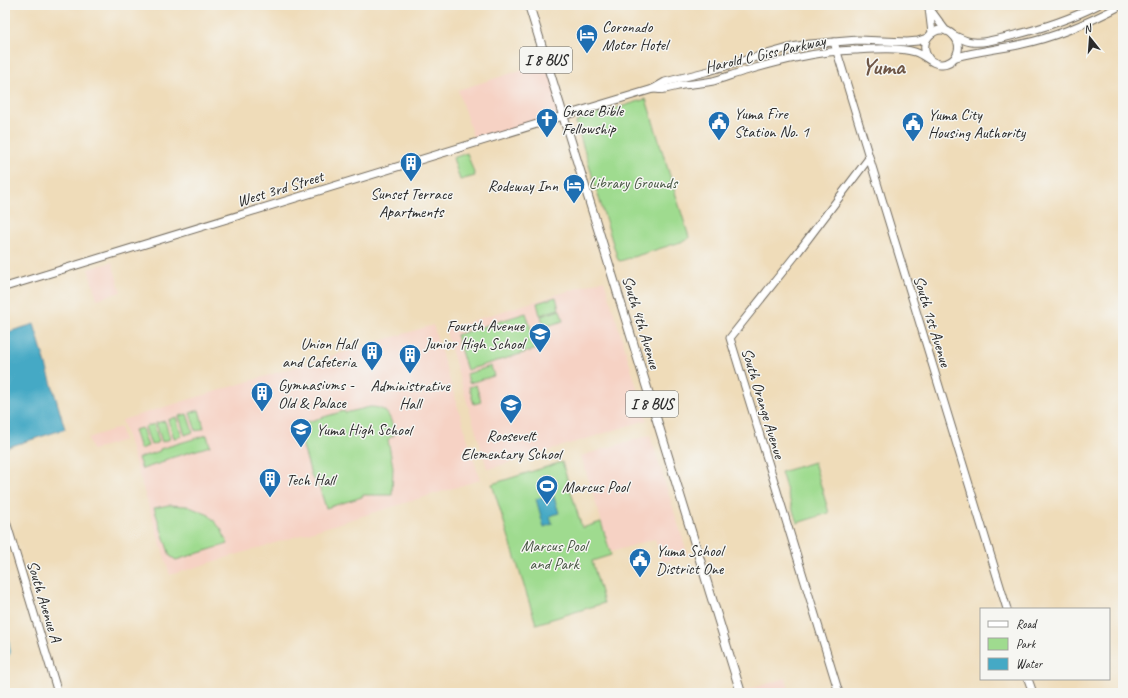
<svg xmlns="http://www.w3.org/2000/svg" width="1128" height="698" font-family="Caveat,sans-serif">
  <rect width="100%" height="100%" fill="#f6f6f2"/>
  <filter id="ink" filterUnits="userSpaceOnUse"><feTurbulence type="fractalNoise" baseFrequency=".025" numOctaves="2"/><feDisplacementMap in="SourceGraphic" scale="8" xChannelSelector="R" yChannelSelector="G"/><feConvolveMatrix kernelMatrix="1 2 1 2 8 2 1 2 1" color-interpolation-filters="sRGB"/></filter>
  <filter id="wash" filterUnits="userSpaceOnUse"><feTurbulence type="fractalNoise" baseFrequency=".012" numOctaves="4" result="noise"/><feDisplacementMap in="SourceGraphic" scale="16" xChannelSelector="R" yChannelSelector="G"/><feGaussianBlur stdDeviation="0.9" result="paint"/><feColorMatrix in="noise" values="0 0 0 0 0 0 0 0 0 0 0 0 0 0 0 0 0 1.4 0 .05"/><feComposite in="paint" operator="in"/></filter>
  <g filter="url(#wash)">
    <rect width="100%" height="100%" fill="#efdcb9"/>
    <g fill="#f6d2c4">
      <path d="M547 62 563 116 475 143 458 90Z"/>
      <path d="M112 262 121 292 97 299 88 269Z"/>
      <path d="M604 280 647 420 489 469 487 468 445 329Z"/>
      <path d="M433 325 480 480 170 575 122 420Z"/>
      <path d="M120 427 124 440 92 450 88 438Z"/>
      <path d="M650 435 688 555 662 562 655 539 611 552 581 456Z"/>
      <path d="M786 678 790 693H741L740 692Z"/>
    </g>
    <g fill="#9fdb8f" stroke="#65835d">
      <path d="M646 99 689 237 687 240 620 261 618 260 576 123 578 120Z"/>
      <path d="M467 153 475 176 460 180 453 158Z"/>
      <path d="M556 297 559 309 540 315 537 303Z"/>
      <path d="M560 310 563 321 544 327 541 316Z"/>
      <path d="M526 313 537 349 467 370 456 335Z"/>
      <path d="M491 366 494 376 469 383 467 374Z"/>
      <path d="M476 385 481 402 474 404 469 387Z"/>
      <path d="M370 407C389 407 390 418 395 433L393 434 394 436 391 437 388 440 393 467 392 495H362V497L326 508 318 483 312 478 297 425 344 411 345 413Z"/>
      <path d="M199 410 204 428 196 431 190 413Z"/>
      <path d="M187 414 193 432 185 435 179 416Z"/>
      <path d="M176 417 182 436 174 438 168 420Z"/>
      <path d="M165 421 170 439 162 442 156 423Z"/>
      <path d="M154 424 159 442 151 445 145 427Z"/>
      <path d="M142 428 148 446 140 449 134 430Z"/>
      <path d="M207 435 210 446 164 460V462L142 469 138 458 160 451V449Z"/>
      <path d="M562 462 582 528 601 522 611 555 592 561 604 603 536 624 492 484Z"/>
      <path d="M814 462 829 513 797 523 781 472Z"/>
      <path d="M169 505 187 506 209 515 221 529 228 544 176 560 170 556 154 508Z"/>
    </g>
    <g fill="#45a9c5" stroke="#386a78">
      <path d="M34 324 65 429 5 448V333Z"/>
      <path d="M553 494 559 513 550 516 552 524 544 527 536 499Z"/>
    </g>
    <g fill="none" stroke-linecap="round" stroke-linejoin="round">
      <path stroke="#45a9c5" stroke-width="5.5" d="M5 631 8 652 5 657"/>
    </g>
  </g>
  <g filter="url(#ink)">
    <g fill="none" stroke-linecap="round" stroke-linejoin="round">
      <g stroke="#70695d" stroke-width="9">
        <g id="secondary">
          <path d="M929 8 946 31"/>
          <path d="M929 8 932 33"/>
          <path d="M953 35C967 42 973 44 989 41 1027 33 1063 23 1098 5"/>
          <path d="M834 42 1007 609"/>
          <path d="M956 57C978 51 1000 49 1022 44 1057 37 1090 22 1122 5"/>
          <path d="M653 89C657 89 661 90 665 89 671 88 677 86 683 85 693 84 703 83 713 81 724 78 734 74 745 71 780 61 818 51 855 50 873 49 898 47 915 52 925 55 932 65 942 64 957 63 964 46 953 35 938 20 914 42 930 60"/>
          <path d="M5 287 573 113 653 89 665 82 709 71 742 61 792 47 810 44 858 40 907 42 918 41 927 38"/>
          <path d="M5 518 58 693"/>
          <path d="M1028 679 1033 693"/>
          <path d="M839 693 730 338 795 256 869 158"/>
        </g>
      </g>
      <g stroke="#70695d" stroke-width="10">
        <path id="primary" d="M529 5 741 693"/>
      </g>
      <use href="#secondary" stroke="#fff" stroke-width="7"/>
      <use href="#primary" stroke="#fff" stroke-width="8"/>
    </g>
  </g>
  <defs>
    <g id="hotel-pin" transform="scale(1.15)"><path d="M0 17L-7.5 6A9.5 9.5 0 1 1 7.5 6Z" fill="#1f6fb2" stroke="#f6f6f2"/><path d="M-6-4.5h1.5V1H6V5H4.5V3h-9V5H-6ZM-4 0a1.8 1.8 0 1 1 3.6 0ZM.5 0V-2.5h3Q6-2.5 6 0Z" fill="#fff"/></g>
    <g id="church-pin" transform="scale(1.15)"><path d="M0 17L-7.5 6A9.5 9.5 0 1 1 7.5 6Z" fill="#1f6fb2" stroke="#f6f6f2"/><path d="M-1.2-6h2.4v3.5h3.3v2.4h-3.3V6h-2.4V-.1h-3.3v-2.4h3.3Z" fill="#fff"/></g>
    <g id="civic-pin" transform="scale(1.15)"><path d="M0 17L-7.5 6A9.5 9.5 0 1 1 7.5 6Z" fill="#1f6fb2" stroke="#f6f6f2"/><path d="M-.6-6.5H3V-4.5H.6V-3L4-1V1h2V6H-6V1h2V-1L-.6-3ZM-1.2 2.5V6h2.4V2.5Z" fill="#fff"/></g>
    <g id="building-pin" transform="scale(1.15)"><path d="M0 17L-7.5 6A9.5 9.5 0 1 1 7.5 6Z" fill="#1f6fb2" stroke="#f6f6f2"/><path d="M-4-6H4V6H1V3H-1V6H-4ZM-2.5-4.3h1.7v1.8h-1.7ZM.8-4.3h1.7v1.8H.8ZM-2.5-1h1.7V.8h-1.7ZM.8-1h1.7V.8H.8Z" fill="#fff"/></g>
    <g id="school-pin" transform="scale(1.15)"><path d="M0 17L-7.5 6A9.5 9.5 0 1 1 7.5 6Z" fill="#1f6fb2" stroke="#f6f6f2"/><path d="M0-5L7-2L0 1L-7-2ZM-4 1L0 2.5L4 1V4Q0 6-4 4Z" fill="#fff"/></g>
    <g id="stadium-pin" transform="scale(1.15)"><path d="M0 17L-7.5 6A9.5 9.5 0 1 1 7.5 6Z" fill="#1f6fb2" stroke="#f6f6f2"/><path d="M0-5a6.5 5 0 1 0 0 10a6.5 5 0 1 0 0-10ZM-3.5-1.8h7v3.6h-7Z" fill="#fff"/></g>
  </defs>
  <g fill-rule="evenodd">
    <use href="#hotel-pin" x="587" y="35"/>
    <use href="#church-pin" x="547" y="119"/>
    <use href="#civic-pin" x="719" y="122"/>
    <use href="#civic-pin" x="913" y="123"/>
    <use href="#building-pin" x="411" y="163"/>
    <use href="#hotel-pin" x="574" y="185"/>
    <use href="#school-pin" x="540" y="334"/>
    <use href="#building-pin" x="372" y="352"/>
    <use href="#building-pin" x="410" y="355"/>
    <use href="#building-pin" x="262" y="393"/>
    <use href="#school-pin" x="511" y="405"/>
    <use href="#school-pin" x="301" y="429"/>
    <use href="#building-pin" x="270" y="479"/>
    <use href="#stadium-pin" x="547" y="486"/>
    <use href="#civic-pin" x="640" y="559"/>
  </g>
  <g text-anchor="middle" stroke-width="3" stroke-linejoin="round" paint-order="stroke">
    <g fill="#f6f6f2" stroke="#686867" stroke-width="1">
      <rect x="520" y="47" width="52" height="26" rx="3"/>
      <rect x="626" y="391" width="52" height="26" rx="3"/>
    </g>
    <g font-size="15" font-weight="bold" fill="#2b2b2b">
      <text x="546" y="65">I 8 BUS</text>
      <text x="652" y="409">I 8 BUS</text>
    </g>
    <g font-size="16" fill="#2b2b2b" stroke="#f6f6f2" text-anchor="start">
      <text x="602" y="32">Coronado<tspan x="602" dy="18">Motor Hotel</tspan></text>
      <text x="562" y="116">Grace Bible<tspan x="562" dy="18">Fellowship</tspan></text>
      <text x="734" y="119">Yuma Fire<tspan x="734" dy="18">Station No. 1</tspan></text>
      <text x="928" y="120">Yuma City<tspan x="928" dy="18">Housing Authority</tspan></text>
      <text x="558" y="191" text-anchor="end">Rodeway Inn</text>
      <text x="411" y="199" text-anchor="middle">Sunset Terrace<tspan x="411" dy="18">Apartments</tspan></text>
      <text x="524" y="331" text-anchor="end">Fourth Avenue<tspan x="524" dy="18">Junior High School</tspan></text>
      <text x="356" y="349" text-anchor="end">Union Hall<tspan x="356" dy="18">and Cafeteria</tspan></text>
      <text x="278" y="390">Gymnasiums -<tspan x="278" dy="18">Old &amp; Palace</tspan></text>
      <text x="410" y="391" text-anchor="middle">Administrative<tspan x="410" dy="18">Hall</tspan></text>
      <text x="316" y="435">Yuma High School</text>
      <text x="511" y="441" text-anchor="middle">Roosevelt<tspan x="511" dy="18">Elementary School</tspan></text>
      <text x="286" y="485">Tech Hall</text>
      <text x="562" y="492">Marcus Pool</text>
      <text x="656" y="556">Yuma School<tspan x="656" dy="18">District One</tspan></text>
    </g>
    <g font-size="16" fill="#2b2b2b" stroke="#f6f6f2">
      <text transform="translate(765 53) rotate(-13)" y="6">Harold C Giss Parkway</text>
      <text transform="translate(280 188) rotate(-17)" y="6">West 3rd Street</text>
      <text transform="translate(933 321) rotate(73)" y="6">South 1st Avenue</text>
      <text transform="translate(642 322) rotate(73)" y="6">South 4th Avenue</text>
      <text transform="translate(764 403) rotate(73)" y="6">South Orange Avenue</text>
      <text transform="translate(45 601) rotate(73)" y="6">South Avenue A</text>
    </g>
    <g font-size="16" fill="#485744" stroke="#f6f6f2">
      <text x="633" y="188">Library Grounds</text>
      <text x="554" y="551">Marcus Pool<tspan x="554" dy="18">and Park</tspan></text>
    </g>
    <g font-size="24" font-weight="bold" fill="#6e5646" stroke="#f6f6f2">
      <text x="883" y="74">Yuma</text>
    </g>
  </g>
  <rect width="1128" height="698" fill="none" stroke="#f6f6f2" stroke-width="20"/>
  <rect x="980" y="608" width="130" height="72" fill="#f6f6f2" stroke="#a5a5a2"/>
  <rect x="988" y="621" width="20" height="6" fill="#ffffff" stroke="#a5a5a2"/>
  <text x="1016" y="628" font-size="12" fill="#2b2b2b">Road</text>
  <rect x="988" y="638" width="20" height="12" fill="#9fdb8f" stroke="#a5a5a2"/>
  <text x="1016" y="648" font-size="12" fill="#2b2b2b">Park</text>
  <rect x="988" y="658" width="20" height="12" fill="#45a9c5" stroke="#a5a5a2"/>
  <text x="1016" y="668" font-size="12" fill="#2b2b2b">Water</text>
  <g transform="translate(1090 38) rotate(343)" stroke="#f6f6f2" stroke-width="3" paint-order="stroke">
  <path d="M0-3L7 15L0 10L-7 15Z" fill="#2b2b2b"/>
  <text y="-6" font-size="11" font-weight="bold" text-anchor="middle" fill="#2b2b2b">N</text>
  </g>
</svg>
